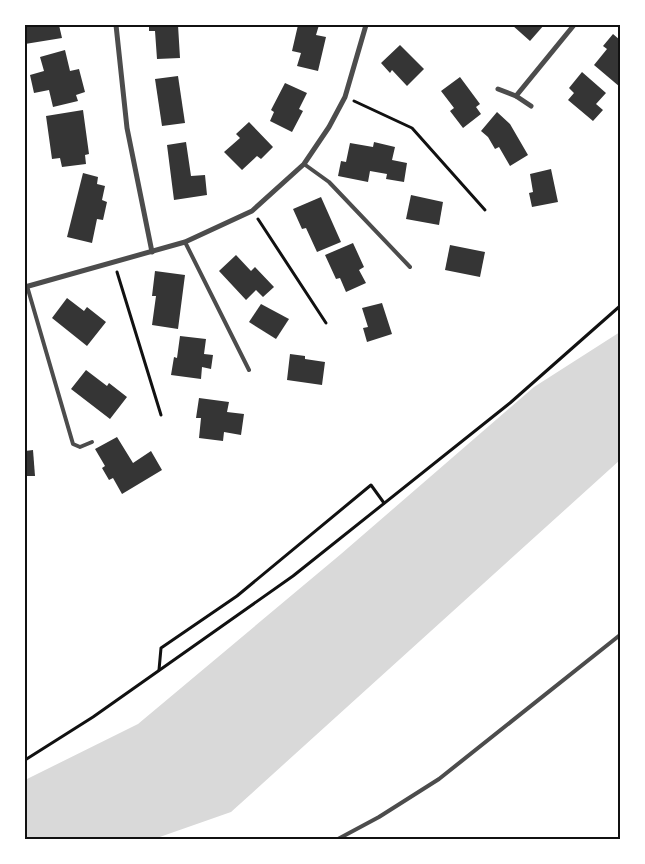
<svg xmlns="http://www.w3.org/2000/svg" width="645" height="864" font-family="Literata,serif">
  <rect width="100%" height="100%" fill="#fff"/>
  <path fill="#d9d9d9" d="M620 332V460L231 812 154 839H25V780L138 724 341 554 534 387Z"/>
  <g fill="#353535">
    <path d="M25 25H59L62 38 25 44Z"/>
    <path d="M149 25H178L180 58 157 59 155 31H149Z"/>
    <path d="M298 25H319L316 35 326 37 318 71 297 66 301 53 292 51Z"/>
    <path d="M512 25H544L530 41Z"/>
    <path d="M613 34 620 40V87L594 65 607 49 603 46Z"/>
    <path d="M400 45 424 69 407 86 392 70 390 73 381 63Z"/>
    <path d="M65 50 70 71 79 69 85 92 76 95 78 101 53 107 49 90 34 93 30 75 44 71 40 57Z"/>
    <path d="M582 72 606 93 596 104 603 110 593 121 568 100 574 93 569 88Z"/>
    <path d="M178 76 185 123 162 126 155 79Z"/>
    <path d="M460 77 480 104 476 107 481 114 463 128 450 111 454 108 441 91Z"/>
    <path d="M285 83 307 93 299 109 303 111 292 132 270 121 274 112 271 110Z"/>
    <path d="M83 110 89 154 85 155 86 164 62 167 60 158 52 159 46 116Z"/>
    <path d="M497 112 510 124 528 155 510 166 499 147 495 149 488 137 481 131Z"/>
    <path d="M249 122 273 147 261 159 257 156 242 170 224 152 240 138 236 134Z"/>
    <path d="M186 142 191 176 205 175 207 195 174 200 167 145Z"/>
    <path d="M374 142 395 147 392 160 407 163 404 182 386 179 387 174 370 171 368 182 338 176 341 161 346 162 350 143 373 147Z"/>
    <path d="M551 169 558 202 532 207 529 193 533 192 530 174Z"/>
    <path d="M83 173 98 177 97 184 105 186 102 200 107 202 103 220 97 219 92 243 67 237Z"/>
    <path d="M411 195 443 202 439 225 406 219Z"/>
    <path d="M321 197 341 242 317 252 306 228 302 229 293 209Z"/>
    <path d="M353 243 364 267 359 270 366 283 346 292 340 278 336 279 325 255Z"/>
    <path d="M450 245 485 252 480 277 445 270Z"/>
    <path d="M236 255 251 271 255 267 274 287 263 297 256 290 246 300 219 271Z"/>
    <path d="M155 271 185 275 178 329 152 325 156 296H152Z"/>
    <path d="M67 298 84 311 87 307 106 322 87 346 52 318Z"/>
    <path d="M382 303 392 334 367 342 363 328 368 327 362 308Z"/>
    <path d="M261 304 289 319 276 339 249 322Z"/>
    <path d="M180 336 206 339 204 354 213 355 211 369 202 367 201 379 171 375 174 357 177 358Z"/>
    <path d="M290 354 305 356V359L325 362 322 385 287 380Z"/>
    <path d="M86 370 107 386 109 383 127 397 110 419 71 389Z"/>
    <path d="M199 398 229 402 227 412 244 414 241 435 224 432 223 441 199 438 201 418H196Z"/>
    <path d="M117 437 133 463 151 451 162 470 122 494 113 478 109 480 102 468 105 466 95 449Z"/>
    <path d="M33 450 35 476H25V451Z"/>
  </g>
  <g fill="none" stroke-linecap="round" stroke-linejoin="round">
    <g stroke="#111" stroke-width="3">
      <path d="M354 101 412 128 485 210"/>
      <path d="M258 219 326 323"/>
      <path d="M117 272 161 415"/>
      <path d="M159 670 161 648 237 596 371 485 384 503"/>
      <path d="M25 760 93 717 293 576 510 403 620 306"/>
    </g>
    <g stroke="#4c4c4c" stroke-width="4">
      <path d="M304 164 329 182 410 267"/>
      <path d="M185 242 249 370"/>
      <path d="M27 286 73 444 80 447 92 442"/>
      <path d="M338 839 379 817 439 779 620 635"/>
    </g>
    <g stroke="#4c4c4c" stroke-width="5">
      <path d="M116 25 127 128 152 252"/>
      <path d="M498 89 516 96"/>
      <path d="M531 106 516 96 574 25"/>
      <path d="M25 287 185 242 252 211 304 164 329 127 345 97 366 25"/>
    </g>
  </g>
  <rect width="645" height="864" fill="none" stroke="#ffffff" stroke-width="52"/>
  <rect x="26" y="26" width="593" height="812" fill="none" stroke="#111" stroke-width="2"/>
</svg>
